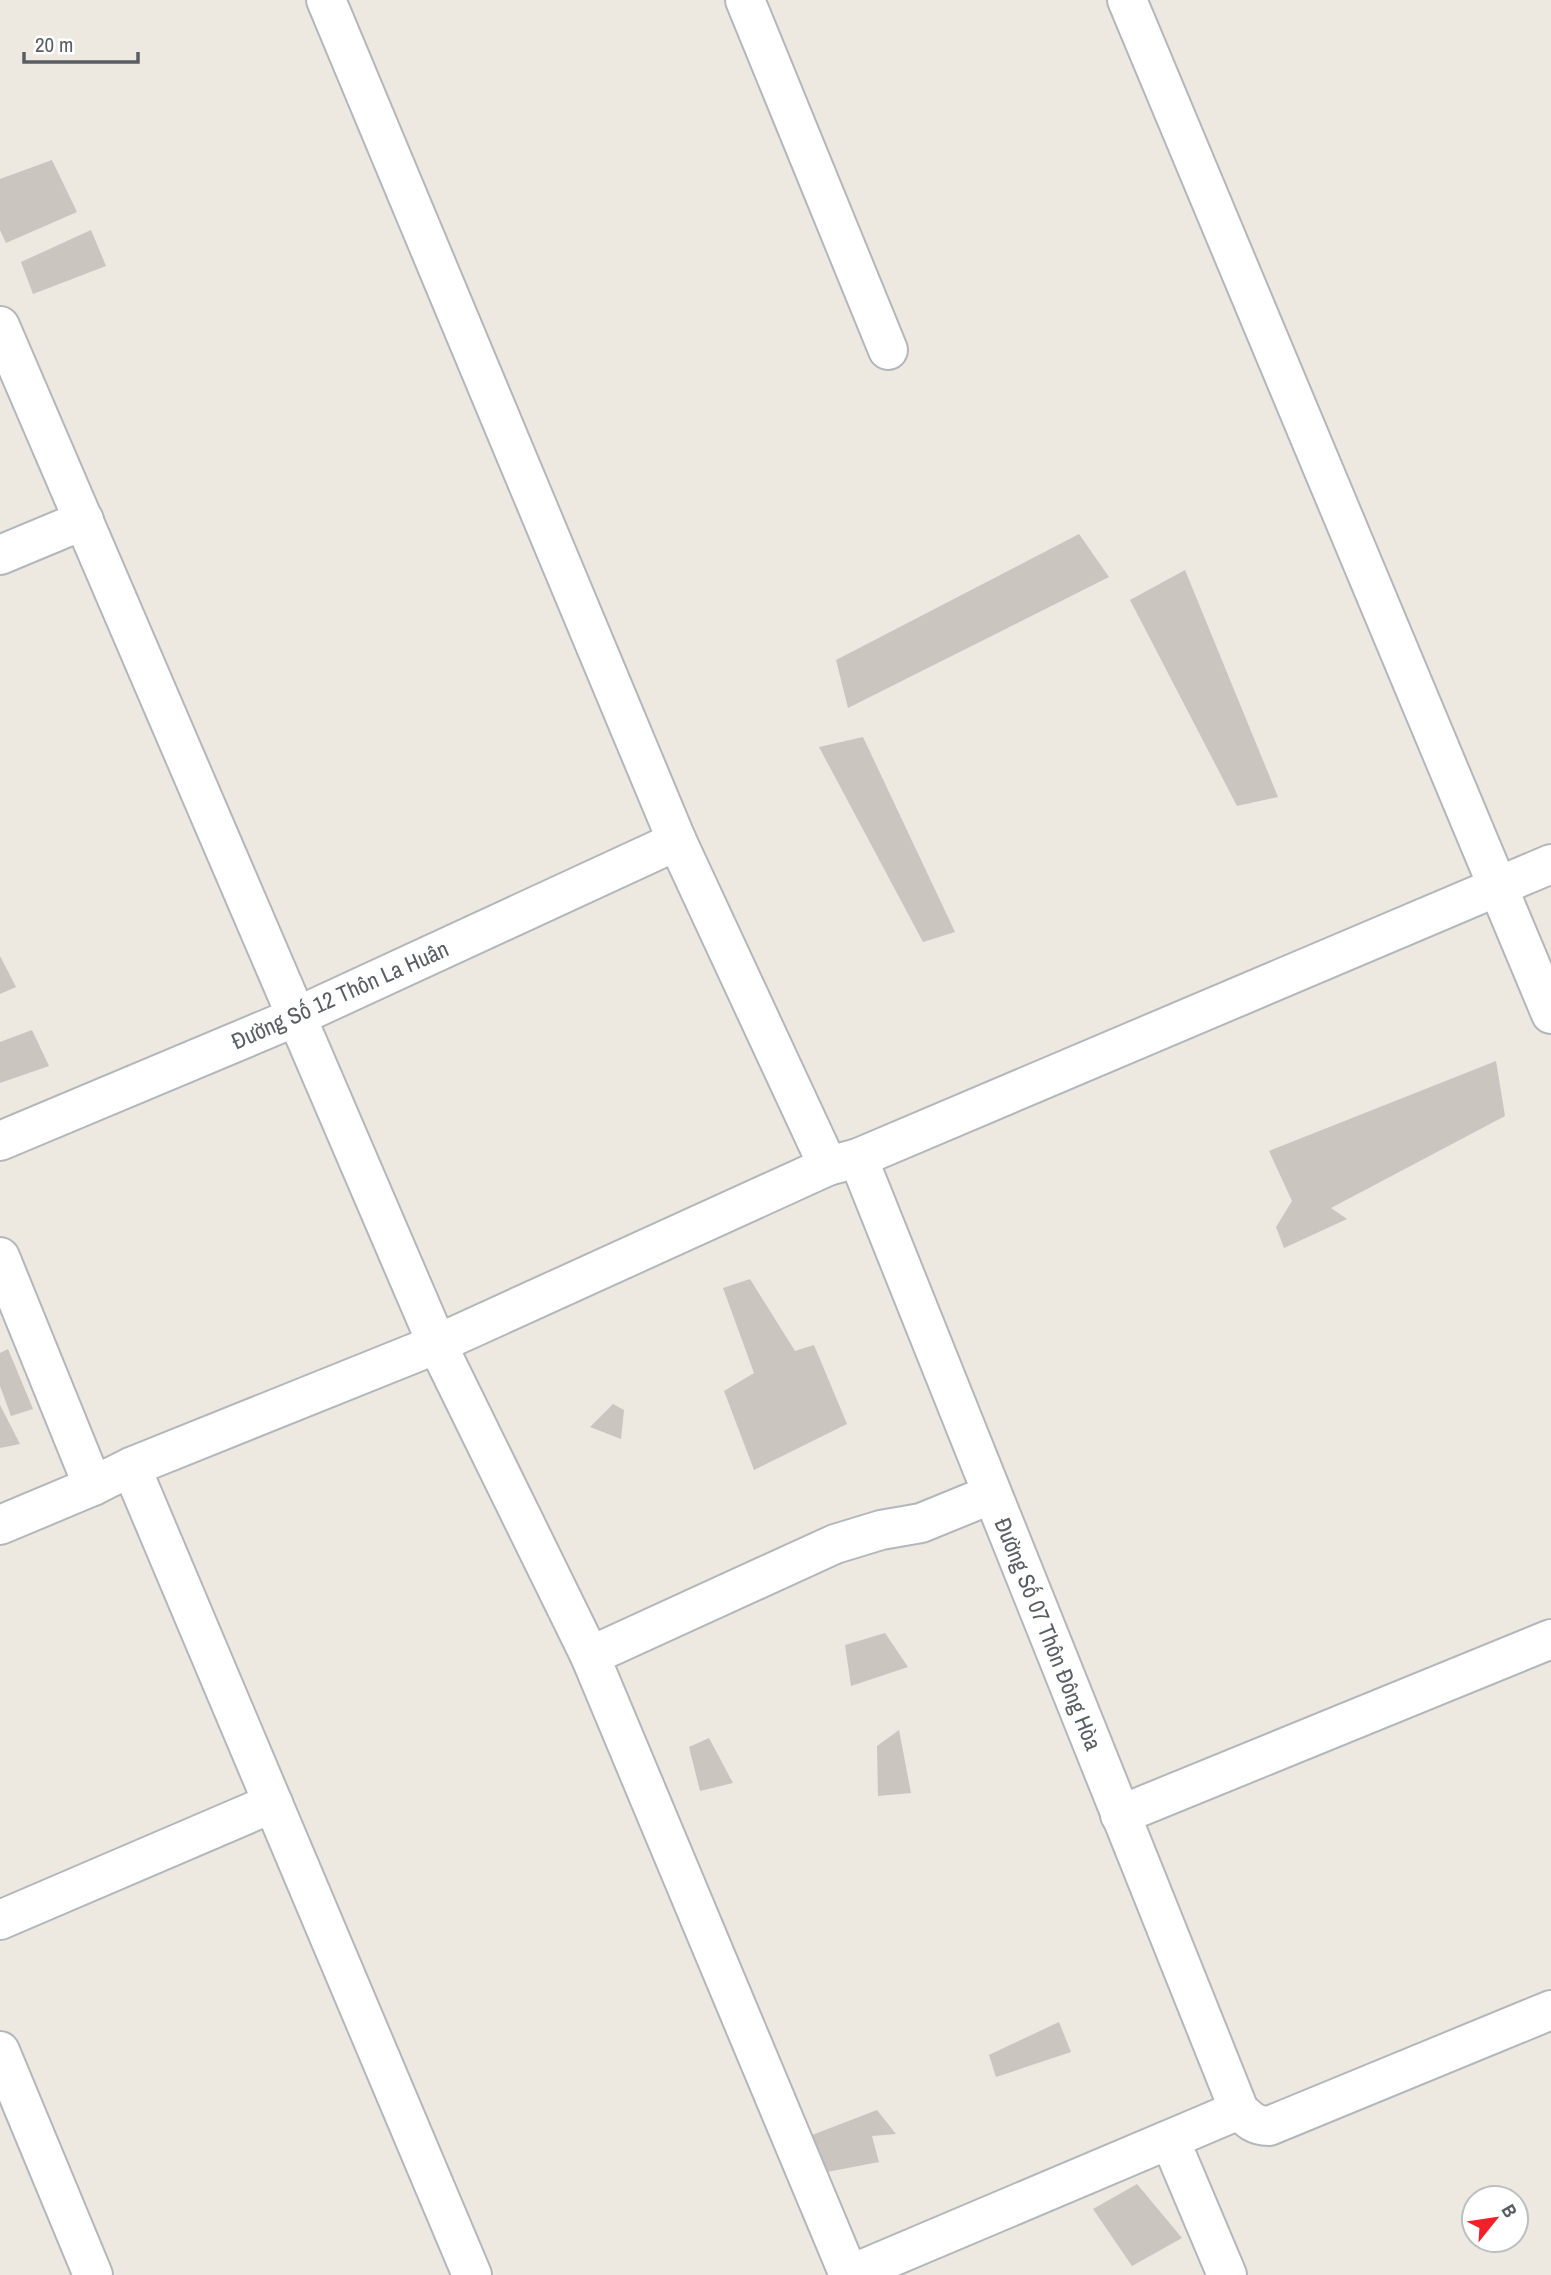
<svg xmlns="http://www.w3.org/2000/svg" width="1551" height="2275" font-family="'Archivo Narrow',sans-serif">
  <rect width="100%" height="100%" fill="#ede8e0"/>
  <g fill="#cac5bf">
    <path d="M52 160 77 212 6 243 0 230V179Z"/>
    <path d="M91 230 106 266 33 294 21 262Z"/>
    <path d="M1079 534 1109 577 848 708 836 660Z"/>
    <path d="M1185 570 1278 797 1237 806 1130 600Z"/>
    <path d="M863 737 955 932 923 942 819 747Z"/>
    <path d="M0 956 16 987 0 994Z"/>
    <path d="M32 1030 49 1066 0 1083V1042Z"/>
    <path d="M1496 1061 1505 1116 1331 1208 1347 1219 1284 1248 1276 1227 1292 1201 1269 1151Z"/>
    <path d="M750 1279 795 1351 814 1345 847 1424 754 1470 724 1391 754 1373 723 1288Z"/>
    <path d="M8 1349 33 1409 11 1416 0 1386V1353Z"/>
    <path d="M613 1404 624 1410 621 1439 590 1427Z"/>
    <path d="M0 1405 20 1444 0 1448Z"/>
    <path d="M885 1633 908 1667 851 1686 845 1645Z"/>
    <path d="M899 1730 911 1793 878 1796 877 1746Z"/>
    <path d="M709 1738 733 1783 700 1791 689 1747Z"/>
    <path d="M1059 2022 1071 2052 996 2077 989 2055Z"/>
    <path d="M877 2110 896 2134 872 2136 879 2162 827 2172 812 2135Z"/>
    <path d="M1137 2184 1182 2238 1132 2266 1093 2209Z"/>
  </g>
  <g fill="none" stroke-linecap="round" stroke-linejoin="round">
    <g stroke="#b3b7bc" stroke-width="42">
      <g id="minor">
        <path d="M326 0 677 841 828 1166"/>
        <path d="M745 0 888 350"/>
        <path d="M1127 0 1551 1014"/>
        <path d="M0 326 437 1344 590 1656 849 2275"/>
        <path d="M0 555 84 520"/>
        <path d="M0 1141 298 1016 677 841"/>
        <path d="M858 1158 1239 2110C1249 2120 1255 2126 1269 2126L1551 2010"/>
        <path d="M0 1257 93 1486"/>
        <path d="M131 1467 472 2275"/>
        <path d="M0 1525 93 1486 131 1467 437 1344 828 1166 858 1158 1551 864"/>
        <path d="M590 1656 835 1544 881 1530 921 1523 992 1494"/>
        <path d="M1120 1815 1551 1639"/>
        <path d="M0 1920 273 1803"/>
        <path d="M0 2051 93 2275"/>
        <path d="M1170 2140 1227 2275"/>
        <path d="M849 2275 1239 2110"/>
      </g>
    </g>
    <use href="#minor" stroke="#fff" stroke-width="38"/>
  </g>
  <g text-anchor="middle" stroke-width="5" stroke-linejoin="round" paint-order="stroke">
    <g font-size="23" fill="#595e62" stroke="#fff">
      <text transform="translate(340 995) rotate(-24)" y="8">Đường Số 12 Thôn La Huân</text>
      <text transform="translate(1048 1634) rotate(68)" y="8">Đường Số 07 Thôn Đông Hòa</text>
    </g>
  </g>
  <g transform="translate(1495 2219) rotate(60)"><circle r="33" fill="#ffffff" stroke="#bdbfc0" stroke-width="2"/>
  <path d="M0-5L12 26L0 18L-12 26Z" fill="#f22028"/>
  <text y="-10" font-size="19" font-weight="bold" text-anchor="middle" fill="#595e62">B</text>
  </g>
  <path d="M24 52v10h114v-10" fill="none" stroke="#595e62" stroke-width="3.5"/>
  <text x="35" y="52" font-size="21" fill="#595e62" stroke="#ffffff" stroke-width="5" paint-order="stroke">20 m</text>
</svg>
